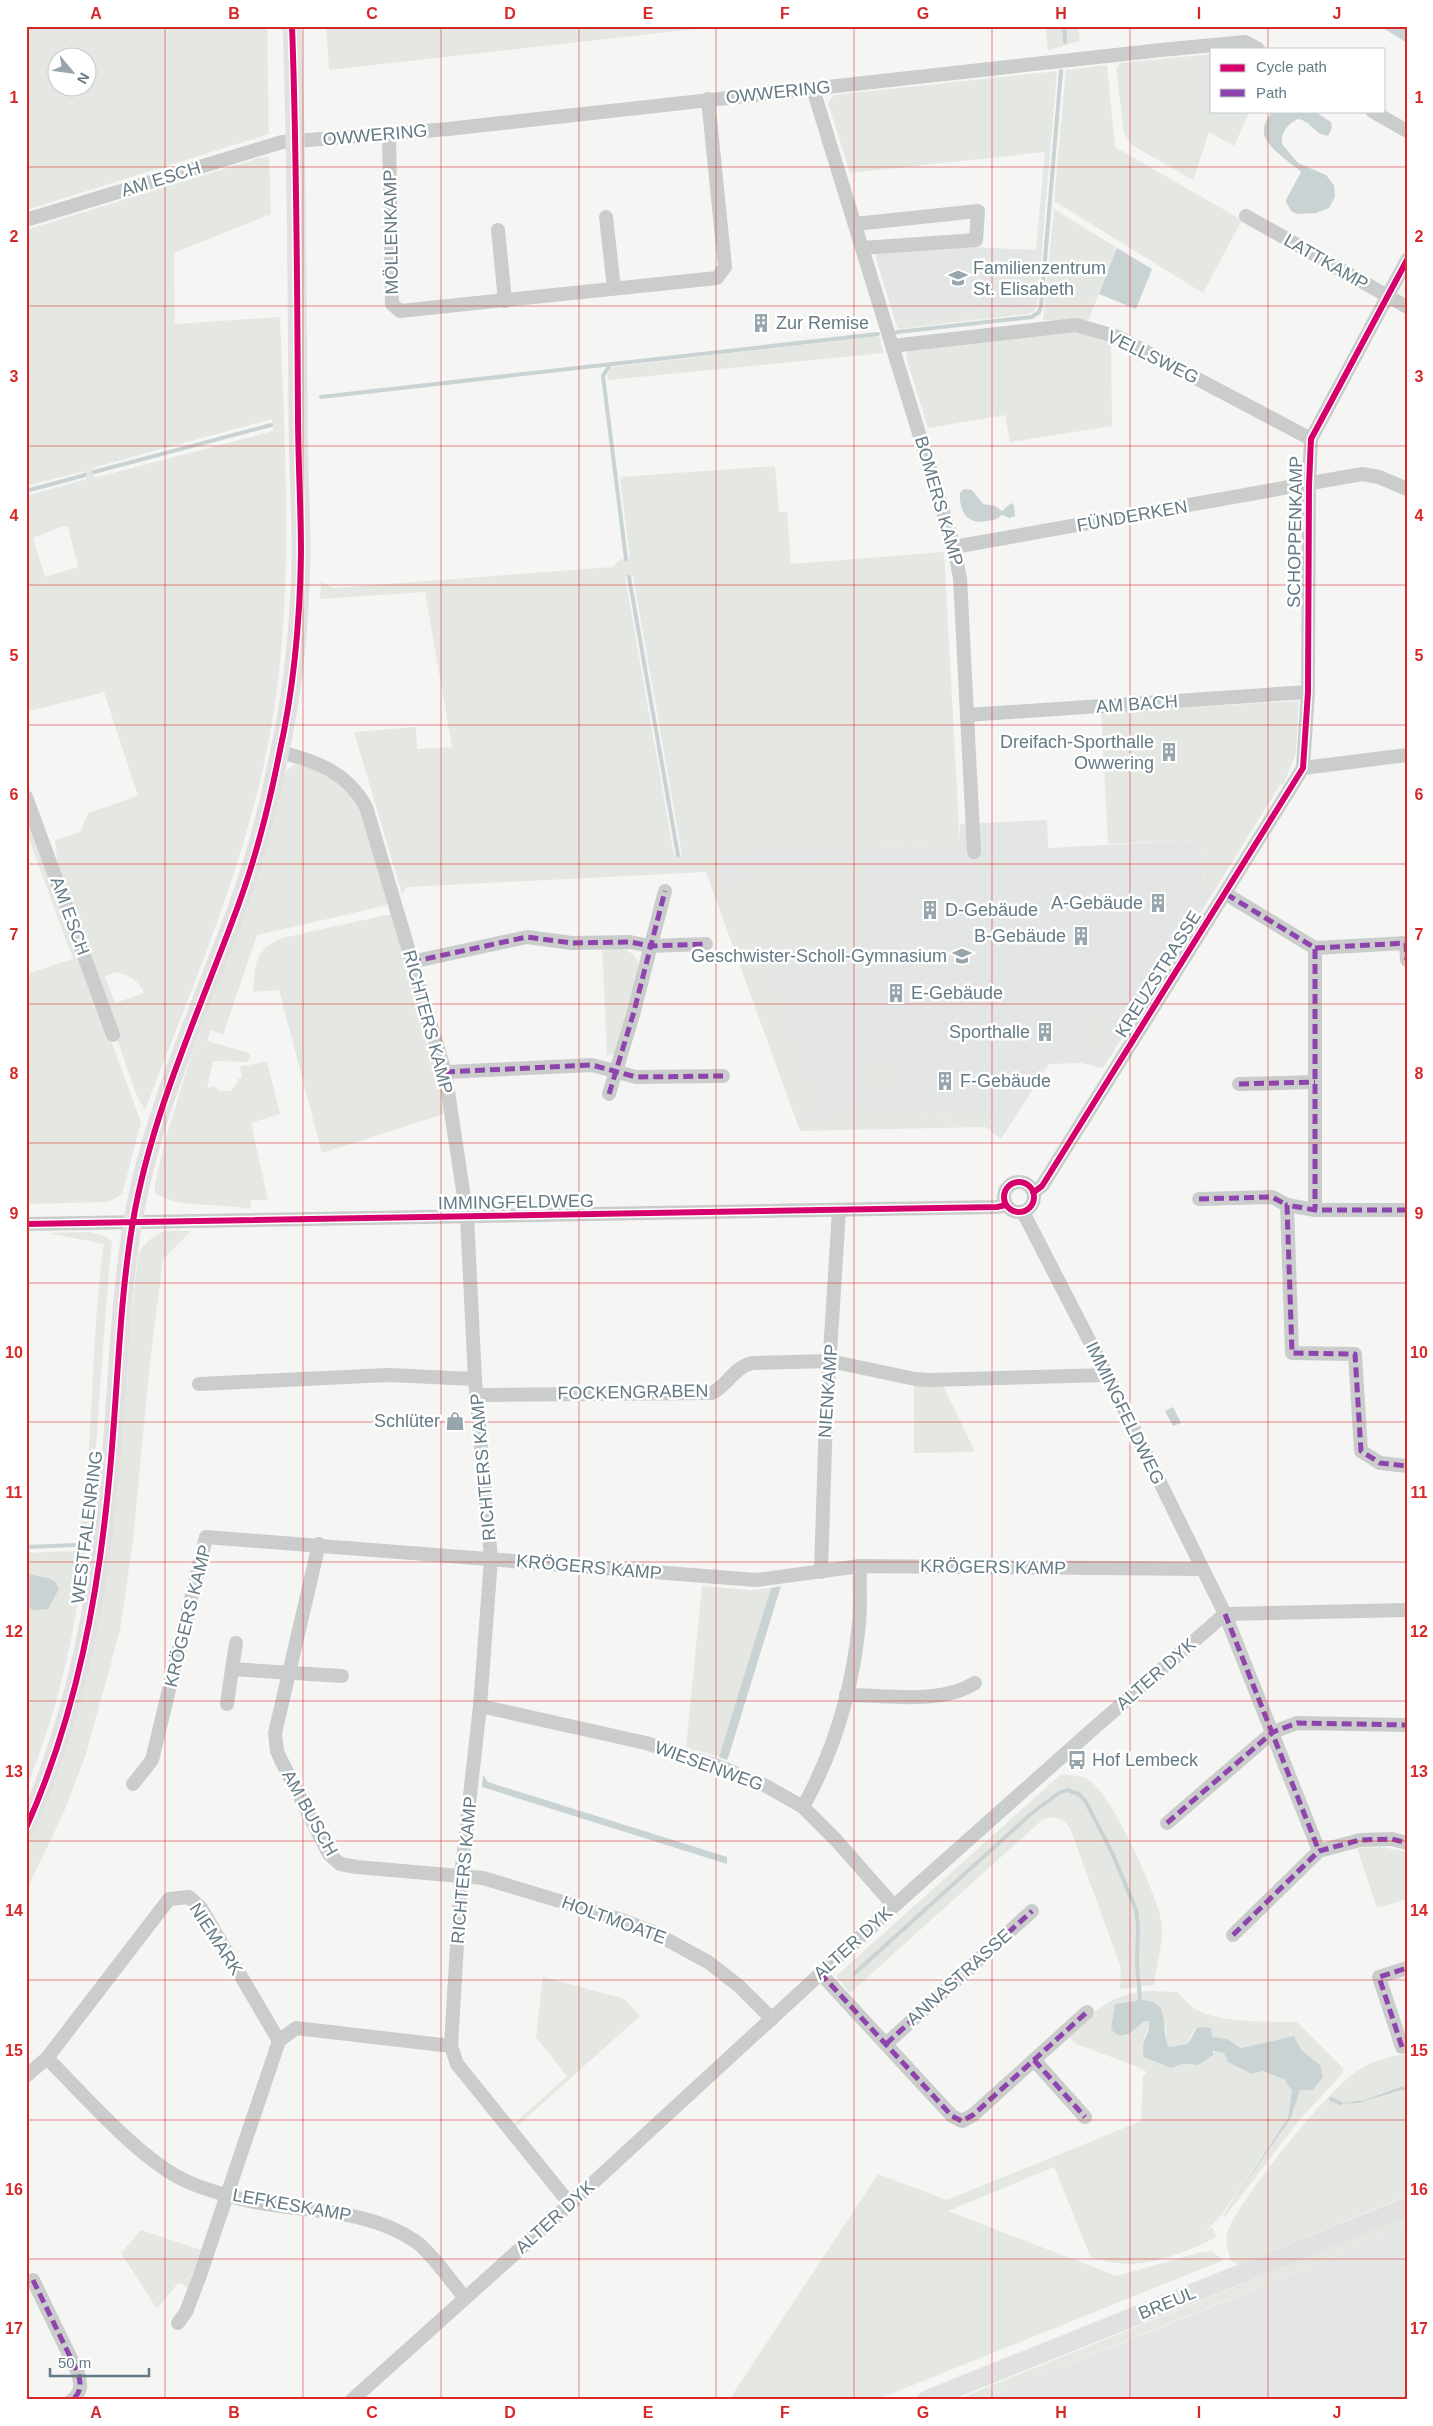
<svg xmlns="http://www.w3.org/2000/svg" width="1433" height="2426" font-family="Helvetica,sans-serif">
  <rect width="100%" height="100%" fill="#f5f5f4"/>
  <g fill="#e4e6e5">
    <path d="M951 246 1036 250 1031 301 1029 305 1024 307 895 321 875 255 881 253Z"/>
    <path d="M1047 820 1048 848 1202 840 1204 893H1213L1103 1068 1081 1063 1049 1064 1001 1139 993 1133V1118L979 1111 887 1115 874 1114 861 1109 825 1124 811 1123 720 872 719 854 960 845V824Z"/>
    <path d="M1407 2227V2400H980L1145 2334Z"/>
  </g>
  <g fill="#e5e8e2" fill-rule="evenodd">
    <path d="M26 26H267L269 134 26 210ZM58 58H88V88H58Z"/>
    <path d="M326 26H722L329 70Z"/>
    <path d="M1045 26H1078L1080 41C1068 43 1060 48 1048 50Z"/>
    <path d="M1212 54V111H1250L1234 146 1209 132 1193 180 1132 145 1124 133 1116 68 1120 63Z"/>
    <path d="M1107 65 1115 147 1242 220 1203 293 1054 201 1066 70Z"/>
    <path d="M1057 71 1037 307 1033 312 1027 314 898 329 895 321 1024 307 1031 300 1045 152 850 173 828 103 834 95Z"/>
    <path d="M269 157 271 214 174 253 175 324 280 317C285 450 294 585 273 717 251 853 194 982 145 1110L137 1096 59 874 55 840 80 832 88 813 138 796 104 692 26 712V496L87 479 84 471 26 486V230L259 158ZM272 419 273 431 94 478 92 468ZM61 527H68L78 567 45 577 33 538ZM117 972C131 976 138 980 144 993L115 1003 105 976Z"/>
    <path d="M1054 209 1117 248 1088 321 1043 320Z"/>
    <path d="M1061 331 1086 332 1111 340 1112 426 1010 442 1005 415 928 428 906 357 908 351Z"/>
    <path d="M879 336 884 353 608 380 607 375 611 367Z"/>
    <path d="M775 466 779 512H787L791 564 944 552 960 845 720 854V872L752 958 729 890 743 884 748 869 851 861 861 866 866 938 861 946 852 950 763 953 817 1105 806 1109 811 1123 825 1124 829 1113 861 1109 874 1114 887 1115 979 1111 993 1118V1133L986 1127 800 1131 706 872 407 887 402 894 354 732 416 727 417 749 452 747 425 592 320 599 321 582 333 588 612 567 622 559H630L620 477ZM633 576 682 855H674L625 577Z"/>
    <path d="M1299 701 1296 753 1283 786 1281 783 1213 893H1204L1202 840 1108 844 1101 712Z"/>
    <path d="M297 763 335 778 358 799 390 902 384 906 257 935 223 1035 211 1030 207 1041 246 1052 250 1054V1059L246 1062 213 1061 207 1088 214 1086 219 1091H230L237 1083 238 1079 242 1077 240 1067 267 1061 280 1114 251 1123 268 1200H251L250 1209C219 1202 182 1210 155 1193V1183L165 1141 190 1059 233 939 283 778 287 770Z"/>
    <path d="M26 810 141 1122 122 1194 109 1202 26 1204V974L73 959 26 831Z"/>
    <path d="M386 915H394L438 1066 447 1111 441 1115 322 1153 279 990 253 992C255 964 254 950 282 938Z"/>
    <path d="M602 947C619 948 633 947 639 965L617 1053 607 1055Z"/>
    <path d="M1096 1008V1019H1106L1107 1028 1097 1029 1099 1054 1089 1055 1086 1009Z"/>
    <path d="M894 1062 895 1092 866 1093 865 1063Z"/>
    <path d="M165 1231H191L163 1259 150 1362 133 1540 120 1630 86 1754 64 1812 26 1891V1842L51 1782 122 1403 138 1255C144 1242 152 1237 165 1231Z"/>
    <path d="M90 1232 105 1236 112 1242C93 1425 99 1615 26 1788V1553L76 1551C96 1450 89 1346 104 1244L48 1233Z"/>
    <path d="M943 1385 975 1452 914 1453V1386Z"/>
    <path d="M702 1586 751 1590 771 1588 719 1757 686 1747Z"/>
    <path d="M1060 1775C1069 1775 1079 1775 1087 1779 1111 1791 1158 1896 1162 1924 1164 1938 1156 1970 1154 1985L1120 1989 1121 1968 1070 1828C1063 1818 1054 1815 1042 1820L850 1993 836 1976Z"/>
    <path d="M1381 1847 1407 1852V1899L1377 1908 1357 1848Z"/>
    <path d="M543 1977 625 1999 640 2016 515 2128 513 2125 567 2076 536 2037Z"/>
    <path d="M1148 1991 1177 1992C1182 1997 1188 2004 1194 2008 1214 2023 1273 2022 1297 2022L1343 2068V2073L1301 2118 1225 2217 1223 2215 1291 2118 1298 2093 1300 2090 1309 2089 1306 2054 1280 2039 1241 2048 1227 2039 1212 2037 1210 2028 1194 2030 1187 2044 1169 2047 1166 2043V2029L1150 2000 1130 2034 1144 2021H1149V2026L1144 2038 1171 2068 1182 2064 1192 2066C1202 2059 1210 2049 1224 2053L1252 2074 1263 2071 1285 2080 1290 2086 1292 2091 1289 2117 1222 2214 1202 2236 1212 2227 1216 2237C1196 2249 1154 2264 1130 2264 1117 2264 1104 2260 1091 2258L1054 2167 948 2211 1117 2276 1201 2252 1211 2251 1224 2260 876 2400H729L878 2174 947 2200 1141 2121 1143 2076 1147 2072 1135 2066 1074 2043 1069 2036C1095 2011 1110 1994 1148 1991Z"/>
    <path d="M1407 2054V2088L1401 2086 1365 2100 1343 2103H1358L1402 2090 1407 2091V2196L1239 2264 1231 2261C1228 2251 1225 2241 1228 2231 1239 2200 1328 2089 1357 2071 1372 2061 1389 2056 1407 2054Z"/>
    <path d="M1407 2217V2227L980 2400H956Z"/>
    <path d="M141 2230 201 2250 188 2287 178 2283 157 2309 121 2253Z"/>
  </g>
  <g fill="#c9d3d4">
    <path d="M1380 26H1407V43Z"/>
    <path d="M1272 111H1314L1331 122 1332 127 1329 135C1315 137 1312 121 1298 119 1287 124 1281 133 1282 144L1298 163 1326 175 1334 185 1335 197 1329 208 1316 213 1297 214 1291 211 1286 202 1287 198 1301 172C1292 163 1261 145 1264 129 1264 123 1269 117 1272 111Z"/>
    <path d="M1117 248 1152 269 1136 309 1099 294Z"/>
    <path d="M964 489 972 490 983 504 995 506 1002 511 1011 503 1014 505 1015 516 1009 518 1002 515C998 519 993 520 987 521 967 525 959 512 960 493Z"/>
    <path d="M1173 1407 1181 1423 1173 1426 1165 1411Z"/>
    <path d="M26 1572C37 1579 55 1574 59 1589L48 1609 33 1610 26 1606Z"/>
    <path d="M781 1586 729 1755 727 1760 719 1757 771 1588Z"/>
    <path d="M483 1775 488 1782 727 1857V1864L482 1787Z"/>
    <path d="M1141 2000C1174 2000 1159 2032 1169 2047L1187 2044C1198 2031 1191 2025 1211 2028L1212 2037 1227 2039 1241 2048 1294 2036 1301 2050 1320 2065 1323 2077 1313 2090H1300L1291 2118 1223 2215 1288 2118 1292 2091 1285 2080 1263 2071 1252 2074 1228 2062 1224 2053 1213 2051V2055L1198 2065 1182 2064 1171 2068 1144 2057C1140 2039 1151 2034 1149 2021H1144C1136 2029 1120 2045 1111 2028L1115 2004Z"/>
    <path d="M1402 2086 1407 2088V2091L1402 2090 1358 2103 1335 2104 1365 2100Z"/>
  </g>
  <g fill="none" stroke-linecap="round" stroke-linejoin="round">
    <g stroke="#c9d3d4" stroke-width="4">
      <path d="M1064 26 1065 42"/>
      <path d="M897 332 1032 317 1039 312 1041 306 1061 71"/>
      <path d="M609 366 603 376 626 559"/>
      <path d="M321 397 878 334"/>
      <path d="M94 472 271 425"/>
      <path d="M26 491 85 475"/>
      <path d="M629 577 678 855"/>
      <path d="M26 1547 76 1545"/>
      <path d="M855 1973 1032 1813 1059 1793 1067 1790 1079 1794 1086 1802 1113 1855 1136 1910 1138 1925 1137 1964 1140 1999"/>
      <path d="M1331 2099 1340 2103"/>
    </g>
    <g stroke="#cbcdcd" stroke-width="14">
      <path d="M813 89 954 547 960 578 974 852"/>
      <path d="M1372 111 1407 131"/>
      <path d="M389 133 392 304 400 311 717 278 725 267 708 99"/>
      <path d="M1246 216 1407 307"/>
      <path d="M606 217 614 288"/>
      <path d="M26 220 282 142 448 129 1161 50 1245 42 1258 49"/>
      <path d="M855 224 978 211 976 240 862 248"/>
      <path d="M498 230 505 301"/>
      <path d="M892 346 1076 325 1118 337 1311 439"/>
      <path d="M954 547 1362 474 1379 477 1407 489"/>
      <path d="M967 715 1308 692"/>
      <path d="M280 752C316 761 347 772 366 807L445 1072 467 1217 475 1379 491 1559 480 1706 461 1876 451 2046 457 2064 570 2204"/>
      <path d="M1303 768 1407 755"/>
      <path d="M26 797 113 1035"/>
      <path d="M1226 894 1315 948V1210"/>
      <path d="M1315 948 1406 943 1407 960"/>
      <path d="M411 962 527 937 572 943 630 942 650 946 706 944"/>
      <path d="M445 1072 592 1065 636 1077 723 1076"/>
      <path d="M1239 1084 1315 1082"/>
      <path d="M609 1094 633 1015 665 891"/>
      <circle cx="1019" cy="1197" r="15"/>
      <path d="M1034 1192 1042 1186 1303 768 1308 692 1309 485 1311 439 1407 260"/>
      <path d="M1199 1199 1272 1197 1287 1205"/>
      <path d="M1407 1210H1315L1287 1205 1292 1353 1355 1354 1361 1451 1380 1463 1407 1466"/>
      <path d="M1023 1212 1107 1375 1225 1614 1319 1851"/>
      <path d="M26 1224 997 1207 1006 1205"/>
      <path d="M199 1384 388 1375 475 1379"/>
      <path d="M477 1395 712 1393C728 1385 733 1368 752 1363L830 1361 915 1379 929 1380 1107 1375"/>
      <path d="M319 1544 275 1733 277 1751 281 1760 329 1854 340 1864 357 1867 483 1878 619 1919 651 1931 708 1962 739 1986 772 2019"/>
      <path d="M821 1572 826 1416 839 1210"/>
      <path d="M232 1669 236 1643"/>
      <path d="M846 1695C886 1695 940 1705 975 1683"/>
      <path d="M227 1704 232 1669 342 1676"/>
      <path d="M480 1706 646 1743 720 1767 766 1786 803 1807 836 1840 894 1906"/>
      <path d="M133 1784 152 1760 206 1537 756 1580 860 1566 1202 1569"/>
      <path d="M803 1807C834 1751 853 1687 859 1623 861 1604 859 1585 860 1566"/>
      <path d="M1167 1823 1273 1732 1297 1723 1407 1725"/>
      <path d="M1233 1935 1319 1851 1360 1840 1392 1839 1407 1843"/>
      <path d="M820 1973 952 2116 962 2121 973 2115 1087 2012"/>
      <path d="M886 2044 1032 1911"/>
      <path d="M1402 2047 1379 1977 1407 1968"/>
      <path d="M47 2058C83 2094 141 2161 186 2181 205 2190 245 2201 266 2204 316 2212 371 2211 415 2241 431 2252 452 2283 465 2298"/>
      <path d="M1034 2060 1085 2117"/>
      <path d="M26 2076 47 2058 169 1899 189 1897 201 1908 279 2041 296 2028 451 2046"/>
      <path d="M33 2280 78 2373C81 2384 82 2392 72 2400"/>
      <path d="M178 2323 186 2312 199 2278 279 2041"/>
      <path d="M352 2400 570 2204 894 1906 1093 1729 1225 1614 1407 1610"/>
    </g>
    <g stroke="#e0e1e0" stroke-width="19">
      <path d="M26 1828C77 1714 99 1593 110 1470 118 1387 119 1303 133 1221 152 1111 200 1010 238 906 256 857 269 806 279 755 294 688 300 621 301 553 301 507 298 461 298 414 297 285 297 156 292 26"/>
      <path d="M926 2400 1407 2207"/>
    </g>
    <g stroke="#8e44ad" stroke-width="5" stroke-dasharray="10 5" stroke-linecap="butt">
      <path d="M1226 894 1315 948V1210"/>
      <path d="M1315 948 1406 943 1407 960"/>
      <path d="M411 962 527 937 572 943 630 942 650 946 706 944"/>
      <path d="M445 1072 592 1065 636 1077 723 1076"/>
      <path d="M1239 1084 1315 1082"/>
      <path d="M609 1094 633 1015 665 891"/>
      <path d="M1199 1199 1272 1197 1287 1205"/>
      <path d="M1407 1210H1315L1287 1205 1292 1353 1355 1354 1361 1451 1380 1463 1407 1466"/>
      <path d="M1225 1614 1319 1851"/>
      <path d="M1167 1823 1273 1732 1297 1723 1407 1725"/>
      <path d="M1233 1935 1319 1851 1360 1840 1392 1839 1407 1843"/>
      <path d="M820 1973 952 2116 962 2121 973 2115 1087 2012"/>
      <path d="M886 2044 1032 1911"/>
      <path d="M1402 2047 1379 1977 1407 1968"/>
      <path d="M1034 2060 1085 2117"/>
      <path d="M33 2280 78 2373C81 2384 82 2392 72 2400"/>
    </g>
    <g stroke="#fff" stroke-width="9">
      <g id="cycleway">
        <circle cx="1019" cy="1197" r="15"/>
        <path d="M1034 1192 1042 1186 1303 768 1308 692 1309 485 1311 439 1407 260"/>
        <path d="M26 1224 997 1207 1006 1205"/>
        <path d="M26 1828C77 1714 99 1593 110 1470 118 1387 119 1303 133 1221 152 1111 200 1010 238 906 256 857 269 806 279 755 294 688 300 621 301 553 301 507 298 461 298 414 297 285 297 156 292 26"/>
      </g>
    </g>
    <use href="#cycleway" stroke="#d6006c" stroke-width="6"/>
  </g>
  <path fill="none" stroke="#d62828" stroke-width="1" stroke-opacity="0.55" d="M165 26V2400M303 26V2400M441 26V2400M579 26V2400M716 26V2400M854 26V2400M992 26V2400M1130 26V2400M1268 26V49M1268 111V2400M26 167H1407M26 306H1407M26 446H1407M26 585H1407M26 725H1407M26 864H1407M26 1004H1407M26 1143H1407M26 1283H1407M26 1422H1407M26 1562H1407M26 1701H1407M26 1841H1407M26 1980H1407M26 2120H1407M26 2259H1407"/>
  <defs>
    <g id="school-bare" transform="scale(1.5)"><path d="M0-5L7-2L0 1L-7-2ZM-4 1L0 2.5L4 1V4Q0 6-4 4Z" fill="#97a5ac" stroke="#fff" stroke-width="2.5" paint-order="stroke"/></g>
    <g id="building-bare" transform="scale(1.5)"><path d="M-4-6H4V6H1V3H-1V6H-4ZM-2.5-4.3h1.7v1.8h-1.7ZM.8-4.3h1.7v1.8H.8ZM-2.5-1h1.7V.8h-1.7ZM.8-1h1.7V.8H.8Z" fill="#97a5ac" stroke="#fff" stroke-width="2.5" paint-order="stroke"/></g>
    <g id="shop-bare" transform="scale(1.5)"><path d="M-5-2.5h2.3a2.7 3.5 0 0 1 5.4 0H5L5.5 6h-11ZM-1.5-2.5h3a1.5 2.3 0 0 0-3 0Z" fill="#97a5ac" stroke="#fff" stroke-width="2.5" paint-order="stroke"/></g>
    <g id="bus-bare" transform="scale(1.5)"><path d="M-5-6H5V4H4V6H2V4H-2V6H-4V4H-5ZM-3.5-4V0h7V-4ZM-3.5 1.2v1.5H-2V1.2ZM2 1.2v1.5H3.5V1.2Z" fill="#97a5ac" stroke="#fff" stroke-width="2.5" paint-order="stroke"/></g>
  </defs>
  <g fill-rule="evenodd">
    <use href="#school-bare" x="958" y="278"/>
    <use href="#building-bare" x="761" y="323"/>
    <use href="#building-bare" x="1169" y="752"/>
    <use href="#building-bare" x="1158" y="903"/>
    <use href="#building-bare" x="930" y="910"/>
    <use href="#building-bare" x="1081" y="936"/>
    <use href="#school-bare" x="962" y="956"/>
    <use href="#building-bare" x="896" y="993"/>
    <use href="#building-bare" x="1045" y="1032"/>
    <use href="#building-bare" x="945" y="1081"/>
    <use href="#shop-bare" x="455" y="1421"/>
    <use href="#bus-bare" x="1077" y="1760"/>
  </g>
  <g text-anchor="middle" stroke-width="5" stroke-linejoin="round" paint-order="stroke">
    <g font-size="18" fill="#647a85" stroke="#fff">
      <text transform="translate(778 92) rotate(-6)" y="6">OWWERING</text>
      <text transform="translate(375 135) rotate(-5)" y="6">OWWERING</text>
      <text transform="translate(161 179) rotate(-17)" y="6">AM ESCH</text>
      <text transform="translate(391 232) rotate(-91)" y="6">MÖLLENKAMP</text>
      <text transform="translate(1326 262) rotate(30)" y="6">LATTKAMP</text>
      <text transform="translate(1153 357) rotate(26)" y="6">VELLSWEG</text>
      <text transform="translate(939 501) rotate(74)" y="6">BOMERS KAMP</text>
      <text transform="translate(1132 516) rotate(-10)" y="6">FÜNDERKEN</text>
      <text transform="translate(1295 532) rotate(-89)" y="6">SCHOPPENKAMP</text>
      <text transform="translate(1137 704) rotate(-4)" y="6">AM BACH</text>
      <text transform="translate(70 916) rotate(70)" y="6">AM ESCH</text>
      <text transform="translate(1158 974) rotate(-58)" y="6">KREUZSTRASSE</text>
      <text transform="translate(428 1022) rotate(75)" y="6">RICHTERS KAMP</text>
      <text transform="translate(516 1202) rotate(-1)" y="6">IMMINGFELDWEG</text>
      <text transform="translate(828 1391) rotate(-86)" y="6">NIENKAMP</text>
      <text transform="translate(633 1392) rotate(-1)" y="6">FOCKENGRABEN</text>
      <text transform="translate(1125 1413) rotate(64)" y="6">IMMINGFELDWEG</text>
      <text transform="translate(483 1467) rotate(-95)" y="6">RICHTERS KAMP</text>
      <text transform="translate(87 1527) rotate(-83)" y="6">WESTFALENRING</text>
      <text transform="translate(589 1567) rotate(5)" y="6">KRÖGERS KAMP</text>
      <text transform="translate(993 1567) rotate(1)" y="6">KRÖGERS KAMP</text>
      <text transform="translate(188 1616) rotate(-76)" y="6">KRÖGERS KAMP</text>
      <text transform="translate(1156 1674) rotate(-41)" y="6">ALTER DYK</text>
      <text transform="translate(709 1766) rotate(20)" y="6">WIESENWEG</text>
      <text transform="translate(310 1813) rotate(61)" y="6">AM BUSCH</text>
      <text transform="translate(464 1870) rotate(-85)" y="6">RICHTERS KAMP</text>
      <text transform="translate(614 1920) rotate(20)" y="6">HOLTMOATE</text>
      <text transform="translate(216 1939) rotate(57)" y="6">NIEMARK</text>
      <text transform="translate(853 1943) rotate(-42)" y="6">ALTER DYK</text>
      <text transform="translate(959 1977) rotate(-42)" y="6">ANNASTRASSE</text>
      <text transform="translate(292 2205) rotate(10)" y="6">LEFKESKAMP</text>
      <text transform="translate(555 2217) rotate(-42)" y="6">ALTER DYK</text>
      <text transform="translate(1167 2303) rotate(-22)" y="6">BREUL</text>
    </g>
    <g font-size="18" fill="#647a85" stroke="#fff" text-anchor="start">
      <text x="973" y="274">Familienzentrum<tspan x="973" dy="21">St. Elisabeth</tspan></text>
      <text x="776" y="329">Zur Remise</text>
      <text x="1154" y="748" text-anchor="end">Dreifach-Sporthalle<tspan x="1154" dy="21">Owwering</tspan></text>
      <text x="1143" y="909" text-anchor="end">A-Gebäude</text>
      <text x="945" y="916">D-Gebäude</text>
      <text x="1066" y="942" text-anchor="end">B-Gebäude</text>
      <text x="947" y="962" text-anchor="end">Geschwister-Scholl-Gymnasium</text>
      <text x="911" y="999">E-Gebäude</text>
      <text x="1030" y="1038" text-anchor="end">Sporthalle</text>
      <text x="960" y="1087">F-Gebäude</text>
      <text x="440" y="1427" text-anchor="end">Schlüter</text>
      <text x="1092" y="1766">Hof Lembeck</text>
    </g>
  </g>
  <rect width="1433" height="2426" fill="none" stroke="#ffffff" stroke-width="55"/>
  <rect x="1210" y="48" width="175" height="65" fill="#ffffff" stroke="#c1cace"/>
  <rect x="1220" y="64" width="25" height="8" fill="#d6006c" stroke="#c1cace"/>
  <text x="1256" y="72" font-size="15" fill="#647a85">Cycle path</text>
  <rect x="1220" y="89" width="25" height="8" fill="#8e44ad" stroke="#c1cace"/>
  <text x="1256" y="98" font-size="15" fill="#647a85">Path</text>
  <g transform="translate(72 72) rotate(119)"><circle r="24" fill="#ffffff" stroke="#c1cace"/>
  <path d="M0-4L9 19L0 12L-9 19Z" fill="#97a5ac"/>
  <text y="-8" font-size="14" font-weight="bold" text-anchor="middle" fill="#647a85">N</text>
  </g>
  <path d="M50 2368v8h99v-8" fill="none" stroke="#647a85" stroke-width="2.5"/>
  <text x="58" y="2368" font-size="15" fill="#647a85" stroke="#ffffff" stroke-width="4" paint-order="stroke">50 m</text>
  <rect x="28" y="28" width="1378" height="2370" fill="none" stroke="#d62828" stroke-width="2"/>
  <g font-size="16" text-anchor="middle" font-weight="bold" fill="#d62828">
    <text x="96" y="19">A</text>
    <text x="234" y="19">B</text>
    <text x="372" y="19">C</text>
    <text x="510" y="19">D</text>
    <text x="648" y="19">E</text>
    <text x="785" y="19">F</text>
    <text x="923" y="19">G</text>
    <text x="1061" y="19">H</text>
    <text x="1199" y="19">I</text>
    <text x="1337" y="19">J</text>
    <text x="14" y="103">1</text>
    <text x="1419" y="103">1</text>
    <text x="14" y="242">2</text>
    <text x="1419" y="242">2</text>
    <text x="14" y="382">3</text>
    <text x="1419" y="382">3</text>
    <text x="14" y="521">4</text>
    <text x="1419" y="521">4</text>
    <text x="14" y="661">5</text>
    <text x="1419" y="661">5</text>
    <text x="14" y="800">6</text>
    <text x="1419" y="800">6</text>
    <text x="14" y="940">7</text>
    <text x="1419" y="940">7</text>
    <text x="14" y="1079">8</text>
    <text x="1419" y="1079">8</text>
    <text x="14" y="1219">9</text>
    <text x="1419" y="1219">9</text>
    <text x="14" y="1358">10</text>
    <text x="1419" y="1358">10</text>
    <text x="14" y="1498">11</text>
    <text x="1419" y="1498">11</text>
    <text x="14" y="1637">12</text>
    <text x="1419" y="1637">12</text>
    <text x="14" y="1777">13</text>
    <text x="1419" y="1777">13</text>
    <text x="14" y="1916">14</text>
    <text x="1419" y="1916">14</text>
    <text x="14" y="2056">15</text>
    <text x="1419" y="2056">15</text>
    <text x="14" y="2195">16</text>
    <text x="1419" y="2195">16</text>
    <text x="14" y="2334">17</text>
    <text x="1419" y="2334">17</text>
    <text x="96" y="2418">A</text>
    <text x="234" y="2418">B</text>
    <text x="372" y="2418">C</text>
    <text x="510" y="2418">D</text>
    <text x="648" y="2418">E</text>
    <text x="785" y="2418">F</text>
    <text x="923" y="2418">G</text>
    <text x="1061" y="2418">H</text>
    <text x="1199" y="2418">I</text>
    <text x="1337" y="2418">J</text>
  </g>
</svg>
